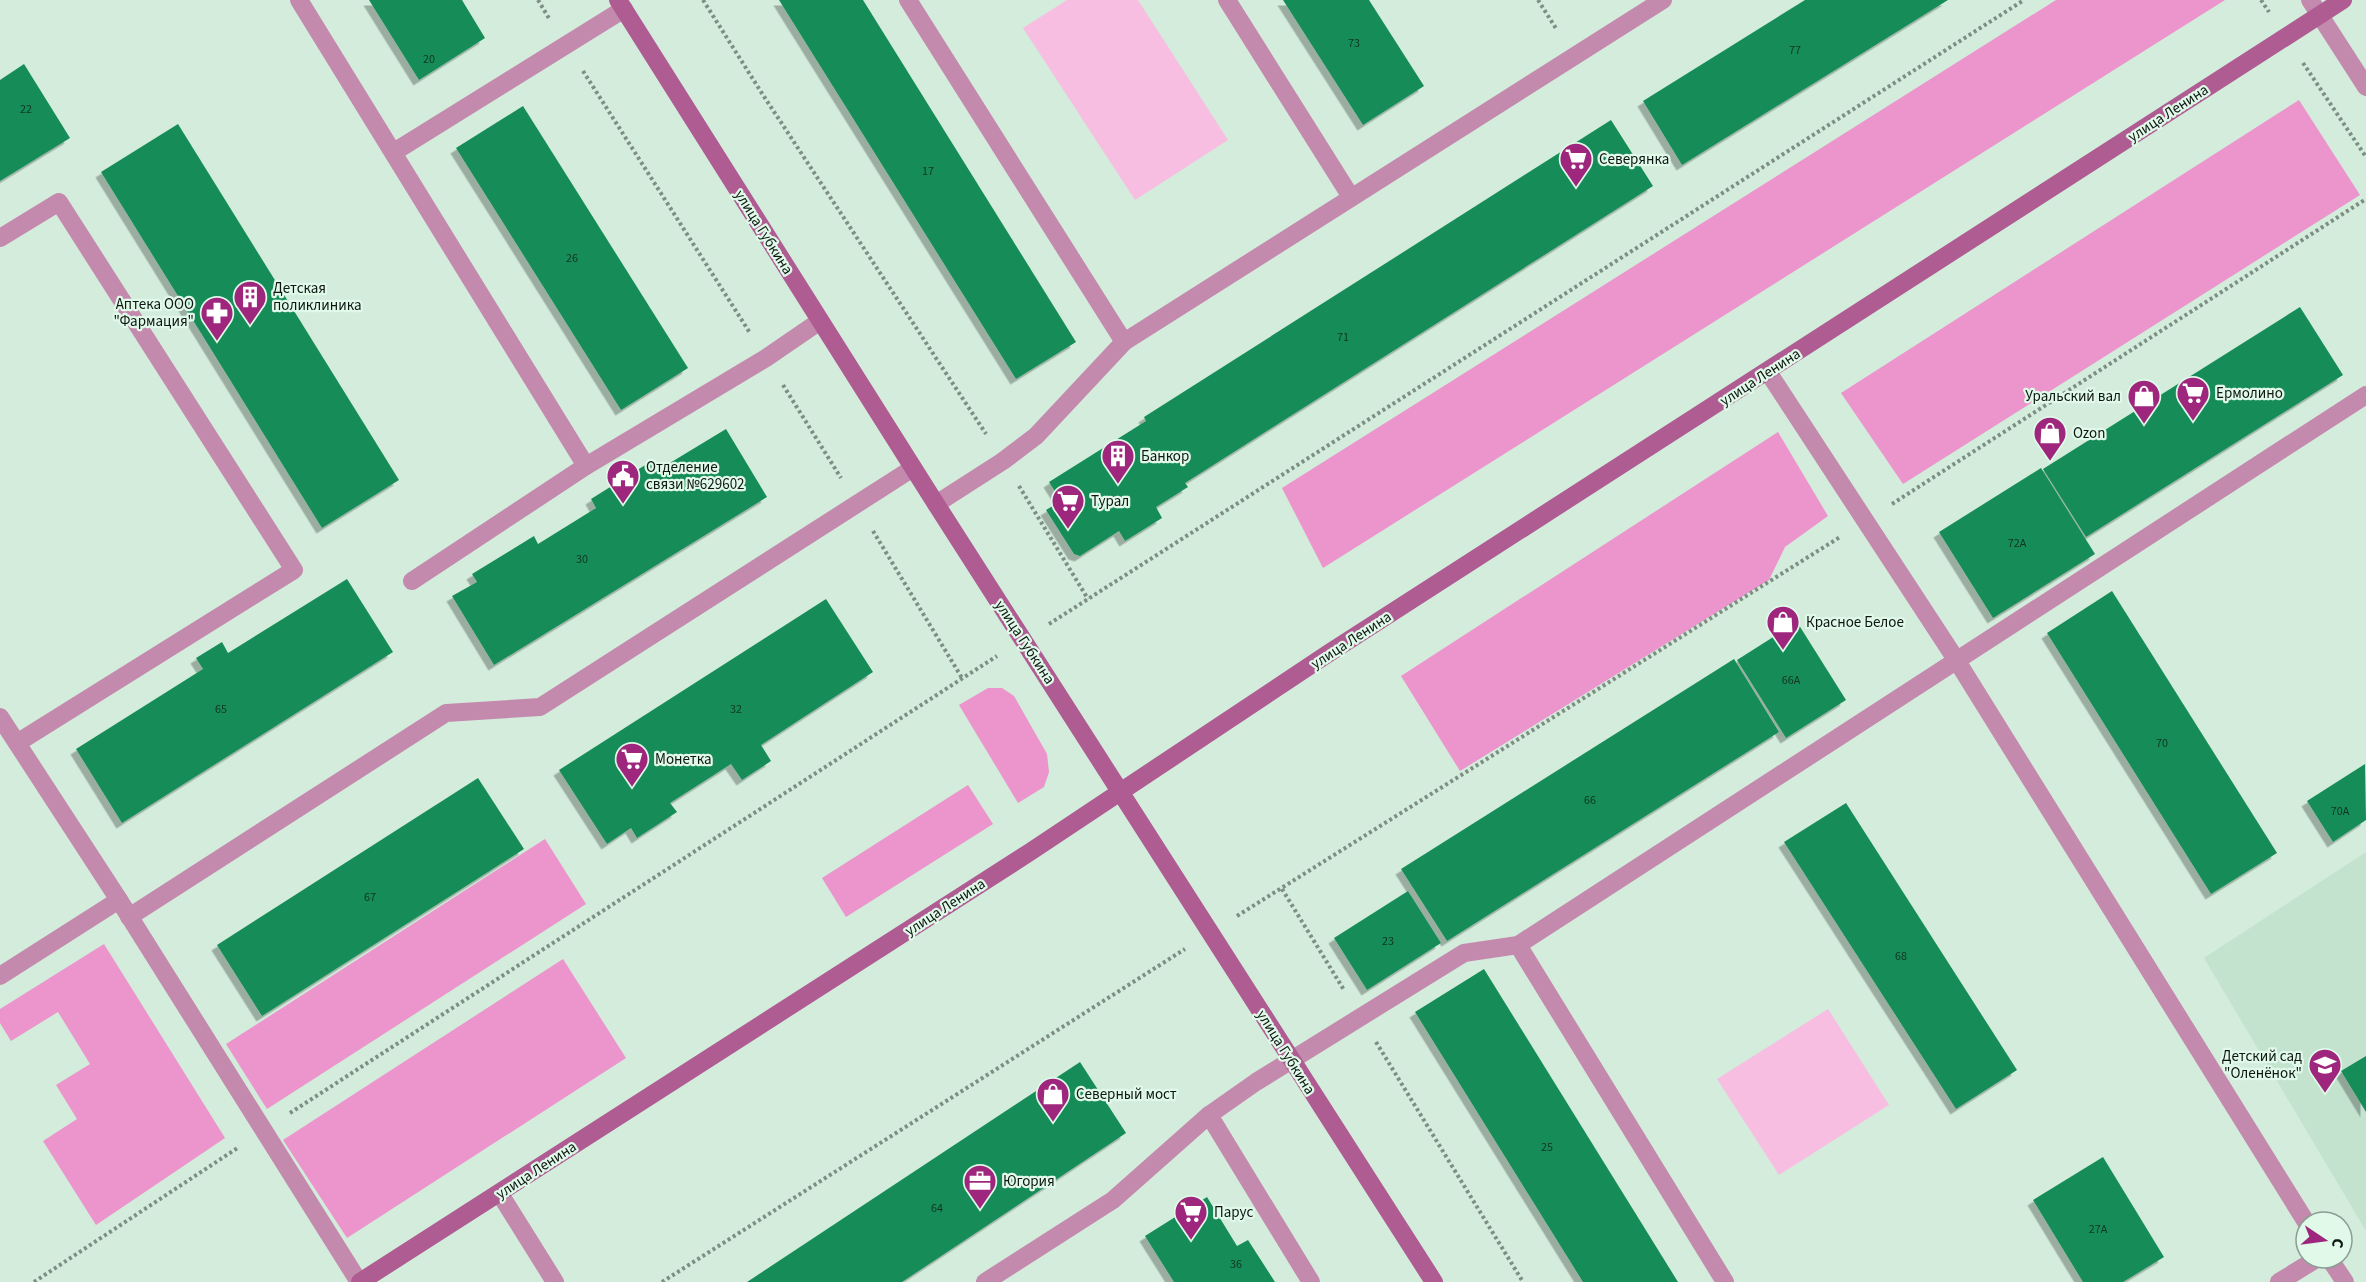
<svg xmlns="http://www.w3.org/2000/svg" width="2366" height="1282" font-family="'Source Sans 3',sans-serif">
  <defs>
    <filter id="shadow"><feDropShadow dx="-5.5" dy="5.5" stdDeviation="0" flood-color="#0004"/></filter>
  </defs>
  <rect width="100%" height="100%" fill="#d3ecdc"/>
  <path fill="#c3e3cf" d="M2366 852V1231L2204 958Z"/>
  <g fill="#f7bee1">
    <path d="M1067 0H1138L1228 140 1135 200 1023 28Z"/>
    <path d="M1828 1009 1889 1105 1779 1175 1717 1079Z"/>
  </g>
  <g fill="#ec94cc">
    <path d="M2056 0H2225L1323 568 1282 488Z"/>
    <path d="M2299 100 2360 195 1903 484 1841 393Z"/>
    <path d="M1778 432 1828 516 1785 547 1769 580 1460 771 1401 676Z"/>
    <path d="M988 688H1002L1014 696 1047 754 1049 772 1044 787 1018 803 959 705Z"/>
    <path d="M968 785 993 824 846 917 822 878Z"/>
    <path d="M545 839 586 904 267 1109 226 1044Z"/>
    <path d="M104 944 225 1138 96 1225 43 1141 77 1119 56 1085 90 1064 58 1012 11 1041 0 1023V1009Z"/>
    <path d="M563 959 626 1058 347 1238 283 1140Z"/>
  </g>
  <g fill="#198d58" filter="url(#shadow)">
    <path d="M369 0H462L485 38 419 80Z"/>
    <path d="M779 0H863L1076 342 1016 379Z"/>
    <path d="M1283 0H1369L1424 86 1363 125Z"/>
    <path d="M1805 0H1948L1682 165 1643 101Z"/>
    <path d="M24 64 70 138 0 181V80Z"/>
    <path d="M523 106 688 368 621 410 456 148Z"/>
    <path d="M1611 120 1653 186 1185 483 1188 487 1156 507 1162 518 1125 541 1119 531 1080 556 1074 554 1046 510 1061 501 1049 482 1146 421 1144 417Z"/>
    <path d="M178 124 399 480 322 528 101 172Z"/>
    <path d="M2300 307 2343 375 2086 537 2043 469Z"/>
    <path d="M726 429 767 497 494 665 452 596 477 582 472 574 534 536 538 544 596 508 591 499 650 462 655 472Z"/>
    <path d="M2041 468 2095 554 1993 618 1939 532Z"/>
    <path d="M347 579 393 652 122 823 76 749 203 669 196 658 222 642 228 653Z"/>
    <path d="M2112 591 2277 853 2211 894 2047 633Z"/>
    <path d="M826 599 873 672 761 745 771 761 742 780 731 764 670 803 677 812 637 838 631 828 607 844 559 770Z"/>
    <path d="M1797 622 1846 700 1786 738 1737 660Z"/>
    <path d="M1734 659 1779 732 1447 941 1401 869Z"/>
    <path d="M2365 764 2366 820 2333 842 2307 801Z"/>
    <path d="M478 778 524 849 262 1016 217 945Z"/>
    <path d="M1846 803 2017 1070 1956 1109 1784 842Z"/>
    <path d="M1408 891 1441 943 1367 990 1334 938Z"/>
    <path d="M1484 969 1678 1282H1583L1415 1012Z"/>
    <path d="M2366 1056V1112L2341 1071Z"/>
    <path d="M1080 1062 1126 1133 902 1282H747Z"/>
    <path d="M2103 1157 2164 1257 2123 1282H2083L2033 1200Z"/>
    <path d="M1207 1197 1237 1246 1248 1240 1275 1282H1174L1145 1236Z"/>
  </g>
  <g fill="none" stroke-linecap="round" stroke-linejoin="round">
    <g stroke="#7d8e83" stroke-width="4" stroke-dasharray="3 3" stroke-linecap="butt">
      <path d="M538 0 550 20"/>
      <path d="M703 0 763 95 986 434"/>
      <path d="M1538 0 1557 30"/>
      <path d="M2261 0 2269 12"/>
      <path d="M2303 63 2366 157"/>
      <path d="M583 71 750 333"/>
      <path d="M783 385 841 478"/>
      <path d="M1019 486 1088 599"/>
      <path d="M1892 504 2366 199"/>
      <path d="M873 531 962 678"/>
      <path d="M1049 624 2024 0"/>
      <path d="M1282 889 1344 990"/>
      <path d="M1237 916 1840 537"/>
      <path d="M1376 1042 1523 1282"/>
      <path d="M290 1113 997 656"/>
      <path d="M34 1282 239 1147"/>
      <path d="M662 1282 1185 949"/>
    </g>
    <g stroke="#c48aae" stroke-width="18">
      <path d="M299 0 586 466"/>
      <path d="M908 0 1124 342"/>
      <path d="M1227 0 1351 197"/>
      <path d="M394 152 624 9"/>
      <path d="M0 238 59 202 294 570 17 743"/>
      <path d="M936 504 1003 461 1036 436 1124 342 1663 0"/>
      <path d="M412 581 586 466 766 358 820 321"/>
      <path d="M129 917 446 713 540 707 913 468"/>
      <path d="M1518 945 1725 1282"/>
      <path d="M0 976 119 900"/>
      <path d="M1209 1115 1311 1282"/>
      <path d="M500 1194 555 1282"/>
      <path d="M985 1282 1113 1200 1209 1115 1256 1082 1464 953 1518 945 2366 395"/>
      <path d="M2279 1282 2318 1258"/>
    </g>
    <g stroke="#c48aae" stroke-width="18">
      <path d="M2310 0 2366 87"/>
      <path d="M1768 372 1957 661 2306 1222"/>
      <path d="M0 717 119 900 359 1282"/>
      <path d="M2329 1258 2345 1282"/>
    </g>
    <g stroke="#af5c93" stroke-width="18">
      <path d="M618 0 936 504 1434 1282"/>
      <path d="M360 1282 1030 852 1329 653 2343 0"/>
    </g>
  </g>
  <defs>
    <g id="supermarket-pin" transform="scale(1.725)"><path d="M0 17L-7.5 6A9.5 9.5 0 1 1 7.5 6Z" fill="#9f267d" stroke="#e0f9e9"/><path d="M-6-5.5h2.5l.6 2H6L4.5 2H-2.5L-4.4-4H-6ZM-1.5 3.2a1.3 1.3 0 1 0 .1 0ZM3 3.2a1.3 1.3 0 1 0 .1 0Z" fill="#fff"/></g>
    <g id="building-pin" transform="scale(1.725)"><path d="M0 17L-7.5 6A9.5 9.5 0 1 1 7.5 6Z" fill="#9f267d" stroke="#e0f9e9"/><path d="M-4-6H4V6H1V3H-1V6H-4ZM-2.5-4.3h1.7v1.8h-1.7ZM.8-4.3h1.7v1.8H.8ZM-2.5-1h1.7V.8h-1.7ZM.8-1h1.7V.8H.8Z" fill="#fff"/></g>
    <g id="pharmacy-pin" transform="scale(1.725)"><path d="M0 17L-7.5 6A9.5 9.5 0 1 1 7.5 6Z" fill="#9f267d" stroke="#e0f9e9"/><path d="M-2-6h4v4h4v4h-4v4h-4v-4h-4v-4h4Z" fill="#fff"/></g>
    <g id="shop-pin" transform="scale(1.725)"><path d="M0 17L-7.5 6A9.5 9.5 0 1 1 7.5 6Z" fill="#9f267d" stroke="#e0f9e9"/><path d="M-5-2.5h2.3a2.7 3.5 0 0 1 5.4 0H5L5.5 6h-11ZM-1.5-2.5h3a1.5 2.3 0 0 0-3 0Z" fill="#fff"/></g>
    <g id="civic-pin" transform="scale(1.725)"><path d="M0 17L-7.5 6A9.5 9.5 0 1 1 7.5 6Z" fill="#9f267d" stroke="#e0f9e9"/><path d="M-.6-6.5H3V-4.5H.6V-3L4-1V1h2V6H-6V1h2V-1L-.6-3ZM-1.2 2.5V6h2.4V2.5Z" fill="#fff"/></g>
    <g id="school-pin" transform="scale(1.725)"><path d="M0 17L-7.5 6A9.5 9.5 0 1 1 7.5 6Z" fill="#9f267d" stroke="#e0f9e9"/><path d="M0-5L7-2L0 1L-7-2ZM-4 1L0 2.5L4 1V4Q0 6-4 4Z" fill="#fff"/></g>
    <g id="office-pin" transform="scale(1.725)"><path d="M0 17L-7.5 6A9.5 9.5 0 1 1 7.5 6Z" fill="#9f267d" stroke="#e0f9e9"/><path d="M-6-3h4V-5.5h4V-3h4V5H-6ZM-1-4.5V-3h2v-1.5ZM-6 0V1H6V0Z" fill="#fff"/></g>
  </defs>
  <g fill-rule="evenodd">
    <use href="#supermarket-pin" x="1576" y="159"/>
    <use href="#building-pin" x="250" y="297"/>
    <use href="#pharmacy-pin" x="217" y="313"/>
    <use href="#supermarket-pin" x="2193" y="393"/>
    <use href="#shop-pin" x="2144" y="396"/>
    <use href="#shop-pin" x="2050" y="433"/>
    <use href="#building-pin" x="1118" y="456"/>
    <use href="#civic-pin" x="623" y="476"/>
    <use href="#supermarket-pin" x="1068" y="501"/>
    <use href="#shop-pin" x="1783" y="622"/>
    <use href="#supermarket-pin" x="632" y="759"/>
    <use href="#school-pin" x="2325" y="1065"/>
    <use href="#shop-pin" x="1053" y="1094"/>
    <use href="#office-pin" x="980" y="1181"/>
    <use href="#supermarket-pin" x="1191" y="1212"/>
  </g>
  <g text-anchor="middle" stroke-width="4.5" stroke-linejoin="round" paint-order="stroke">
    <g font-size="12" fill="#113423">
      <text x="1354" y="47">73</text>
      <text x="1795" y="54">77</text>
      <text x="429" y="63">20</text>
      <text x="26" y="113">22</text>
      <text x="928" y="175">17</text>
      <text x="572" y="262">26</text>
      <text x="1343" y="341">71</text>
      <text x="2017" y="547">72А</text>
      <text x="582" y="563">30</text>
      <text x="1791" y="684">66А</text>
      <text x="221" y="713">65</text>
      <text x="736" y="713">32</text>
      <text x="2162" y="747">70</text>
      <text x="1590" y="804">66</text>
      <text x="2340" y="815">70А</text>
      <text x="370" y="901">67</text>
      <text x="1388" y="945">23</text>
      <text x="1901" y="960">68</text>
      <text x="1547" y="1151">25</text>
      <text x="937" y="1212">64</text>
      <text x="2098" y="1233">27А</text>
      <text x="1236" y="1268">36</text>
    </g>
    <g font-size="15" fill="#0e1611" stroke="#e0f9e9">
      <text transform="translate(2168 113) rotate(-33)" y="5">улица Ленина</text>
      <text transform="translate(764 232) rotate(58)" y="5">улица Губкина</text>
      <text transform="translate(1760 377) rotate(-33)" y="5">улица Ленина</text>
      <text transform="translate(1351 640) rotate(-33)" y="5">улица Ленина</text>
      <text transform="translate(1025 642) rotate(57)" y="5">улица Губкина</text>
      <text transform="translate(945 907) rotate(-33)" y="5">улица Ленина</text>
      <text transform="translate(1286 1052) rotate(58)" y="5">улица Губкина</text>
      <text transform="translate(536 1170) rotate(-33)" y="5">улица Ленина</text>
    </g>
    <g font-size="15" fill="#0e1611" stroke="#e0f9e9" text-anchor="start">
      <text x="1599" y="164">Северянка</text>
      <text x="273" y="293">Детская<tspan x="273" dy="17">поликлиника</tspan></text>
      <text x="194" y="309" text-anchor="end">Аптека ООО<tspan x="194" dy="17">"Фармация"</tspan></text>
      <text x="2216" y="398">Ермолино</text>
      <text x="2121" y="401" text-anchor="end">Уральский вал</text>
      <text x="2073" y="438">Ozon</text>
      <text x="1141" y="461">Банкор</text>
      <text x="646" y="472">Отделение<tspan x="646" dy="17">связи №629602</tspan></text>
      <text x="1091" y="506">Турал</text>
      <text x="1806" y="627">Красное Белое</text>
      <text x="655" y="764">Монетка</text>
      <text x="2302" y="1061" text-anchor="end">Детский сад<tspan x="2302" dy="17">"Оленёнок"</tspan></text>
      <text x="1076" y="1099">Северный мост</text>
      <text x="1003" y="1186">Югория</text>
      <text x="1214" y="1217">Парус</text>
    </g>
  </g>
  <g transform="translate(2324 1240) rotate(103)"><circle r="28" fill="#e0f9e9" stroke="#8c9e93" stroke-width="1.5"/>
  <path d="M0-4.5L10 22L0 15L-10 22Z" fill="#9f267d"/>
  <text y="-9" font-size="16" font-weight="bold" text-anchor="middle" fill="#0e1611">С</text>
  </g>
</svg>
